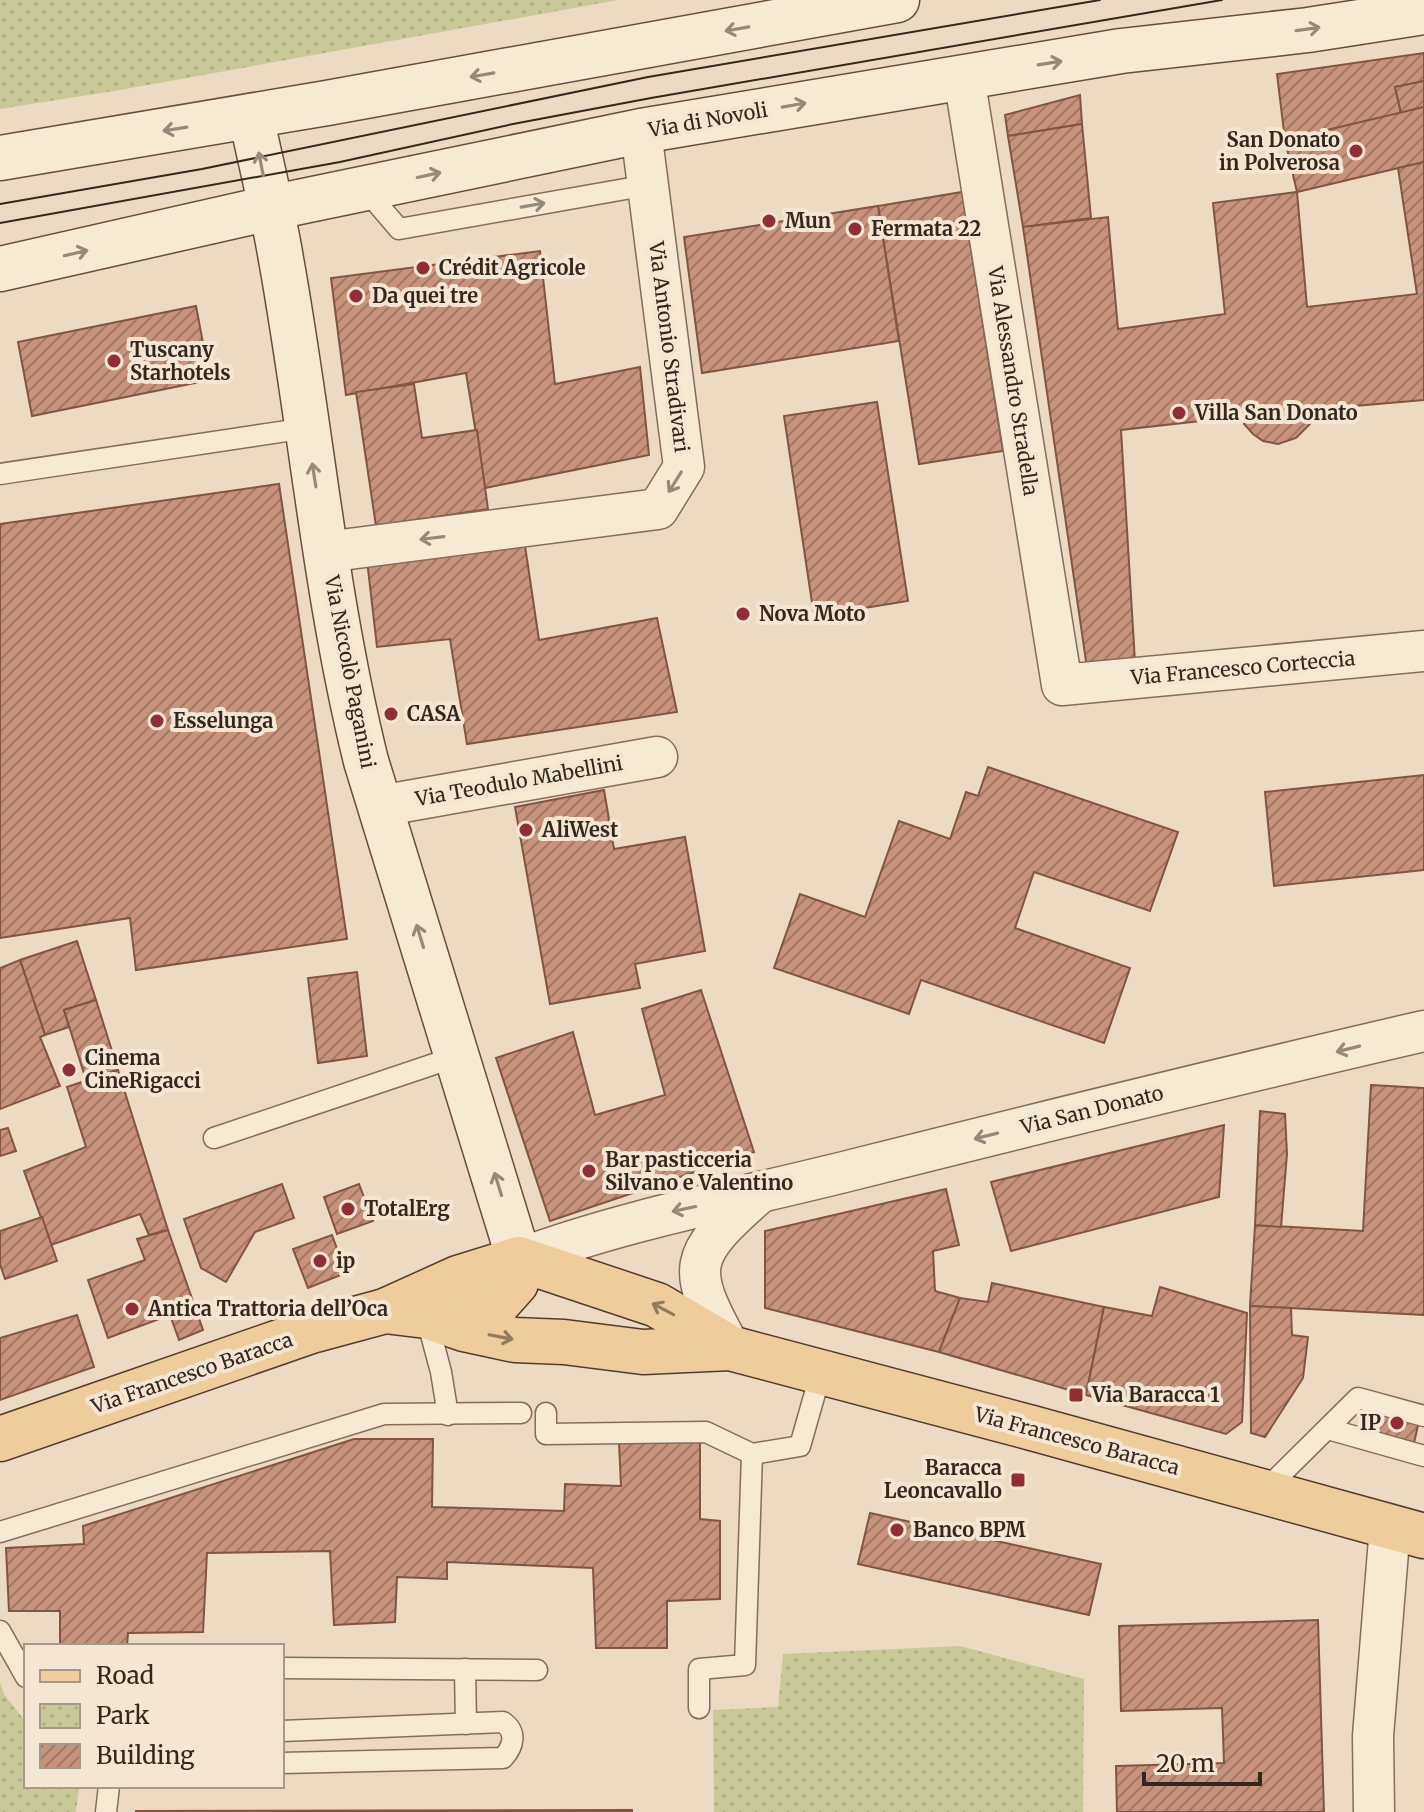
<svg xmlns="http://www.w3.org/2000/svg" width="1424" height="1812" font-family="Merriweather,serif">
  <defs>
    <pattern id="park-dots" width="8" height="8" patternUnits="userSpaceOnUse" patternTransform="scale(2)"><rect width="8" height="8" fill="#c8c997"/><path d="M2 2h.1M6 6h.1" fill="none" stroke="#acad82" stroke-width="1.8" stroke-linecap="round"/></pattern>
    <pattern id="building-hatch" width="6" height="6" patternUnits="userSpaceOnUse" patternTransform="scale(2)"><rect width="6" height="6" fill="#c8937a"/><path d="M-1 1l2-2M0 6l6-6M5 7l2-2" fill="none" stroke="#a37863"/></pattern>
  </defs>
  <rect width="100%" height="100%" fill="#ecdbc2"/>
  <g fill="url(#park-dots)">
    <path d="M0 0H618L120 90 0 109Z"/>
    <path d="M960 1646 1084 1679 1083 1812H714L713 1710 778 1707 783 1654Z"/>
    <path d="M0 1682 4 1694 26 1722V1786H77L79 1789 76 1812H0Z"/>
  </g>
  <g fill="url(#building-hatch)" stroke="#835541" stroke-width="2">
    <path d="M1424 53V81L1395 87 1401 113 1285 140 1277 74Z"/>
    <path d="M1424 81V107L1401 113 1395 87Z"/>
    <path d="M1080 95 1082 124 1008 136 1005 115Z"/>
    <path d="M1424 107V162L1297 192 1285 140Z"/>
    <path d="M1082 124 1091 218 1023 227 1008 136Z"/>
    <path d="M1424 162V400L1308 410 1310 424 1296 438 1278 444 1263 441 1253 434 1244 424 1245 416 1121 430 1135 662 1087 668 1023 227 1108 217 1118 329 1225 314 1213 203 1297 192 1307 307 1417 294 1398 168Z"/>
    <path d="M962 192 1003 451 919 464 878 206Z"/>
    <path d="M878 206 899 341 702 373 684 237Z"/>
    <path d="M540 251 555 384 640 367 649 455 485 488 466 373 346 395 331 278Z"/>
    <path d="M196 306 210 380 32 416 18 342Z"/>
    <path d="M414 384 422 438 477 430 488 509 376 526 356 392Z"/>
    <path d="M877 402 908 601 814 616 784 416Z"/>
    <path d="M279 484 347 939 136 970 130 918 0 938V524Z"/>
    <path d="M524 539 539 640 657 618 677 712 467 744 450 639 377 647 367 560Z"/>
    <path d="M988 767 1178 832 1150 911 1034 872 1015 928 1130 968 1104 1043 921 980 909 1014 774 968 800 894 865 917 899 821 950 839 966 792 978 796Z"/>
    <path d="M1424 775V870L1274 886 1265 792Z"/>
    <path d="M604 790 614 849 685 837 705 951 635 964 640 988 550 1004 515 807Z"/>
    <path d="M77 941 96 1000 64 1010 69 1027 45 1035 20 960Z"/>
    <path d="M20 960 45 1035 40 1037 60 1086 0 1109V968Z"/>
    <path d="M357 972 367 1056 318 1063 308 978Z"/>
    <path d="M701 990 754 1152 550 1221 496 1058 573 1032 595 1115 665 1095 642 1009Z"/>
    <path d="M96 1000 118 1070 86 1080 64 1010Z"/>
    <path d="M118 1070 168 1230 149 1235 140 1214 51 1245 24 1171 86 1147 67 1087Z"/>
    <path d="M1371 1085 1424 1088V1315L1250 1306 1255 1225 1363 1231Z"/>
    <path d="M1260 1111 1285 1114 1287 1154 1281 1227 1255 1225Z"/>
    <path d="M1224 1125 1219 1197 1011 1251 991 1182Z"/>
    <path d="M8 1128 16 1151 0 1156V1130Z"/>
    <path d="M282 1184 294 1218 255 1232 226 1282 201 1268 184 1219Z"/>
    <path d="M359 1184 373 1221 337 1234 324 1197Z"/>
    <path d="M946 1189 959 1245 933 1251 935 1291 960 1298 939 1352 765 1308V1231Z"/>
    <path d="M42 1217 57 1261 5 1279 0 1264V1231Z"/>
    <path d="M168 1230 203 1330 179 1340 170 1315 108 1338 88 1280 145 1260 137 1239Z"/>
    <path d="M332 1235 346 1273 308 1288 293 1249Z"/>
    <path d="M992 1283 1104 1307 1086 1395 939 1352 960 1298 988 1302Z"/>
    <path d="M1160 1287 1247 1313 1242 1422 1226 1434 1086 1395 1104 1307 1152 1316Z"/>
    <path d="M1250 1306 1291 1308 1292 1335 1308 1337 1303 1378 1265 1437 1251 1433Z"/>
    <path d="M77 1315 94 1367 0 1400V1338Z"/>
    <path d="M1376 1407 1420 1417 1410 1460 1366 1450Z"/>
    <path d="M354 1439H433L432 1507 564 1511 565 1484 621 1486 619 1443 700 1440V1519L720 1521V1599L667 1601V1648H596L593 1568 447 1562V1579L397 1577 395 1622 334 1625 330 1551 207 1553 203 1632 128 1633 127 1646H60V1611H9L6 1548 84 1544 83 1526Z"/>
    <path d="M870 1513 1101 1564 1089 1615 858 1564Z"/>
    <path d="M1318 1620 1324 1812H1117L1116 1766 1224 1763 1222 1708 1121 1711 1119 1626Z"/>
    <path d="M632 1810V1812H136V1811Z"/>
  </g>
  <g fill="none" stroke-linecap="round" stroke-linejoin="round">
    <g stroke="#856d5a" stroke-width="23">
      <g id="lane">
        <path d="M364 188 399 229 648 185"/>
        <path d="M0 474 307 428"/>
        <path d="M214 1138 458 1056"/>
        <path d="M426 1316 441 1372 448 1415"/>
        <path d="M546 1413V1434L706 1432 752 1454"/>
        <path d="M1328 1429 1424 1456"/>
        <path d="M1264 1491 1358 1398 1424 1416"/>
        <path d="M0 1532 384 1414 521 1413"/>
        <path d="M0 1631 26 1677"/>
        <path d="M282 1668 537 1670"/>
        <path d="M465 1669 466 1724"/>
        <path d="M699 1708V1669L745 1665 752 1454 800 1446 821 1372"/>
        <path d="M282 1731 503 1722C517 1732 514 1746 503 1758L282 1763"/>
        <path d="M106 1812 109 1786"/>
      </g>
    </g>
    <g stroke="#856d5a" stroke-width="43">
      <g id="street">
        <path d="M964 77 1062 685 1424 651"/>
        <path d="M326 552 658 509 684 467 641 131"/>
        <path d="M380 806 657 757"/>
        <path d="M519 1259C627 1219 741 1198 852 1170 1043 1122 1233 1075 1424 1031"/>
        <path d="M730 1348C685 1267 688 1256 757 1195"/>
        <path d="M1374 1812 1373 1736 1390 1527"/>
      </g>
    </g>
    <g stroke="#674e3e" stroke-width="47">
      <g id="secondary">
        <path d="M251 116C261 164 273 211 281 259 311 426 325 596 366 761L519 1259"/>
        <path d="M0 158 327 103 897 0"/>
        <path d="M0 269 270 208 641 131 1121 51 1308 30 1424 12"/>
      </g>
    </g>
    <g stroke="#533c2e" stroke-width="47">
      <g id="primary">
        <path d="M385 1311 426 1316 464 1329 515 1340 564 1342 643 1352 730 1348 1032 1428 1424 1536"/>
        <path d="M432 1315 499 1302 516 1283 519 1259"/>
        <path d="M0 1439 311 1331 385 1311 458 1278 519 1259 657 1305 730 1348"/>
      </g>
    </g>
    <use href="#lane" stroke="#f7ead5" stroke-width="20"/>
    <use href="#street" stroke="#f7ead5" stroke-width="40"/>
    <use href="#secondary" stroke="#f7ead5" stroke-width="44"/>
    <use href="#primary" stroke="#eecc9b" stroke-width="44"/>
    <g stroke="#35271e" stroke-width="2">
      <path d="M0 204 202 169 648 77 1100 0"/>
      <path d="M0 223 340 162 513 124 651 98 1222 0"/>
    </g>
  </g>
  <defs><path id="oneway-shaft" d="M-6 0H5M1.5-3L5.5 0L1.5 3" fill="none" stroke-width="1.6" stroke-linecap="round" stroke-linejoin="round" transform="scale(2)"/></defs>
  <g stroke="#96887a">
    <use href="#oneway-shaft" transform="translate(737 29) rotate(170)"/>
    <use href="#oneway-shaft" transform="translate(1308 29) rotate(-8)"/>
    <use href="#oneway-shaft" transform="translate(1050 63) rotate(-9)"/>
    <use href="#oneway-shaft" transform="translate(482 75) rotate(170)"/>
    <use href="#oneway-shaft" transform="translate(794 105) rotate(-10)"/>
    <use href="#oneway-shaft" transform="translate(175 129) rotate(171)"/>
    <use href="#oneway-shaft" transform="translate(261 164) rotate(-101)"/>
    <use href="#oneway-shaft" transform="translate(429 175) rotate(-12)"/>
    <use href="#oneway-shaft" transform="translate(533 205) rotate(-10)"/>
    <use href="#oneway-shaft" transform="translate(76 253) rotate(-13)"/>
    <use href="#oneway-shaft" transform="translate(314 475) rotate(-99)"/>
    <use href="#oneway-shaft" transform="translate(675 482) rotate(122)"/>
    <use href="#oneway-shaft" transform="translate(432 538) rotate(173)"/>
    <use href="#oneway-shaft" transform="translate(420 936) rotate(-107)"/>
    <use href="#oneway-shaft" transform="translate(1348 1049) rotate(166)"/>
    <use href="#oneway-shaft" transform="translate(986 1136) rotate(166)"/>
    <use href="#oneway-shaft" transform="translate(498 1184) rotate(-107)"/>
    <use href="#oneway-shaft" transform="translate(684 1209) rotate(168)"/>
  </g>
  <g stroke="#927a5c">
    <use href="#oneway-shaft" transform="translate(663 1309) rotate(-152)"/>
    <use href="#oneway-shaft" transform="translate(501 1337) rotate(11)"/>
  </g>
  <g fill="#912d37" stroke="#f4e6d2" stroke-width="3">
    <circle cx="1356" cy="151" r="8"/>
    <circle cx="769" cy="221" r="8"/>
    <circle cx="855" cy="229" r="8"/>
    <circle cx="423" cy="268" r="8"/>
    <circle cx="356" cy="296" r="8"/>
    <circle cx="114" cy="361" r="8"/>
    <circle cx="1179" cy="413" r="8"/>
    <circle cx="743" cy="614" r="8"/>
    <circle cx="391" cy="714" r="8"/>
    <circle cx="157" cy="721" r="8"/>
    <circle cx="526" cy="830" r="8"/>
    <circle cx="69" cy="1070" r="8"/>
    <circle cx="589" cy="1171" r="8"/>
    <circle cx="348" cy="1209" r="8"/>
    <circle cx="320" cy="1261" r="8"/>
    <circle cx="132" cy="1309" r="8"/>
    <rect x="1068" y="1387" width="16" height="16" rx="4"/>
    <circle cx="1397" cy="1423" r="8"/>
    <rect x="1010" y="1472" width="16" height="16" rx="4"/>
    <circle cx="897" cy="1530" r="8"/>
  </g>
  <g text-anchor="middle" stroke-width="8" stroke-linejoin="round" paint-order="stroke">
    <g font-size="20" fill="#35271e" stroke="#f4e6d2">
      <text transform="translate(708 120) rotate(-10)" y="7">Via di Novoli</text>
      <text transform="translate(669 347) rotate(83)" y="7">Via Antonio Stradivari</text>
      <text transform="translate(1013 381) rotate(81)" y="7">Via Alessandro Stradella</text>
      <text transform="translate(1243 668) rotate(-5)" y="7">Via Francesco Corteccia</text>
      <text transform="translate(350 672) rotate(79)" y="7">Via Niccolò Paganini</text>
      <text transform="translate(519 781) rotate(-10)" y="7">Via Teodulo Mabellini</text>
      <text transform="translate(1092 1110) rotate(-14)" y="7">Via San Donato</text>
      <text transform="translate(192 1373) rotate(-19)" y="7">Via Francesco Baracca</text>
      <text transform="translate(1077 1441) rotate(15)" y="7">Via Francesco Baracca</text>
    </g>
    <g font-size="20" font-weight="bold" fill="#35271e" stroke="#f4e6d2" text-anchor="start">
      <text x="1340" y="147" text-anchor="end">San Donato<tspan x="1340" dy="23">in Polverosa</tspan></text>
      <text x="785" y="228">Mun</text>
      <text x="871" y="236">Fermata 22</text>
      <text x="439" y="275">Crédit Agricole</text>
      <text x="372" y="303">Da quei tre</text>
      <text x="130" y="357">Tuscany<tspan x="130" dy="23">Starhotels</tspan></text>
      <text x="1195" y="420">Villa San Donato</text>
      <text x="759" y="621">Nova Moto</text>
      <text x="407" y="721">CASA</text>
      <text x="173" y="728">Esselunga</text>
      <text x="542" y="837">AliWest</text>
      <text x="85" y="1065">Cinema<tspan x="85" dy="23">CineRigacci</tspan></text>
      <text x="605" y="1167">Bar pasticceria<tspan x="605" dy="23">Silvano e Valentino</tspan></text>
      <text x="364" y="1216">TotalErg</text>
      <text x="336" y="1268">ip</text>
      <text x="148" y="1316">Antica Trattoria dell’Oca</text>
      <text x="1092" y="1402">Via Baracca 1</text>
      <text x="1381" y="1430" text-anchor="end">IP</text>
      <text x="1002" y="1475" text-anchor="end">Baracca<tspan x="1002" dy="23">Leoncavallo</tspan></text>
      <text x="913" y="1537">Banco BPM</text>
    </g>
  </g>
  <rect x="24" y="1644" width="260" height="144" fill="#f4e6d2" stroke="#a89a8a" stroke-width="2"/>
  <rect x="40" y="1670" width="40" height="12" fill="#eecc9b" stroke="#a89a8a" stroke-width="2"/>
  <text x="96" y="1684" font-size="24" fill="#35271e">Road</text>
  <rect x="40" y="1704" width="40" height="24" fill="url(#park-dots)" stroke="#a89a8a" stroke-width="2"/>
  <text x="96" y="1724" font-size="24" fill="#35271e">Park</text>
  <rect x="40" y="1744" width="40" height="24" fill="url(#building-hatch)" stroke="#a89a8a" stroke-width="2"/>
  <text x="96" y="1764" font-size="24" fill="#35271e">Building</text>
  <path d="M1144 1772v12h116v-12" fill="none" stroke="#35271e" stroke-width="4"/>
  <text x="1156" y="1772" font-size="24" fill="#35271e" stroke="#f4e6d2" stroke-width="6" paint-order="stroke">20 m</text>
</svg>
